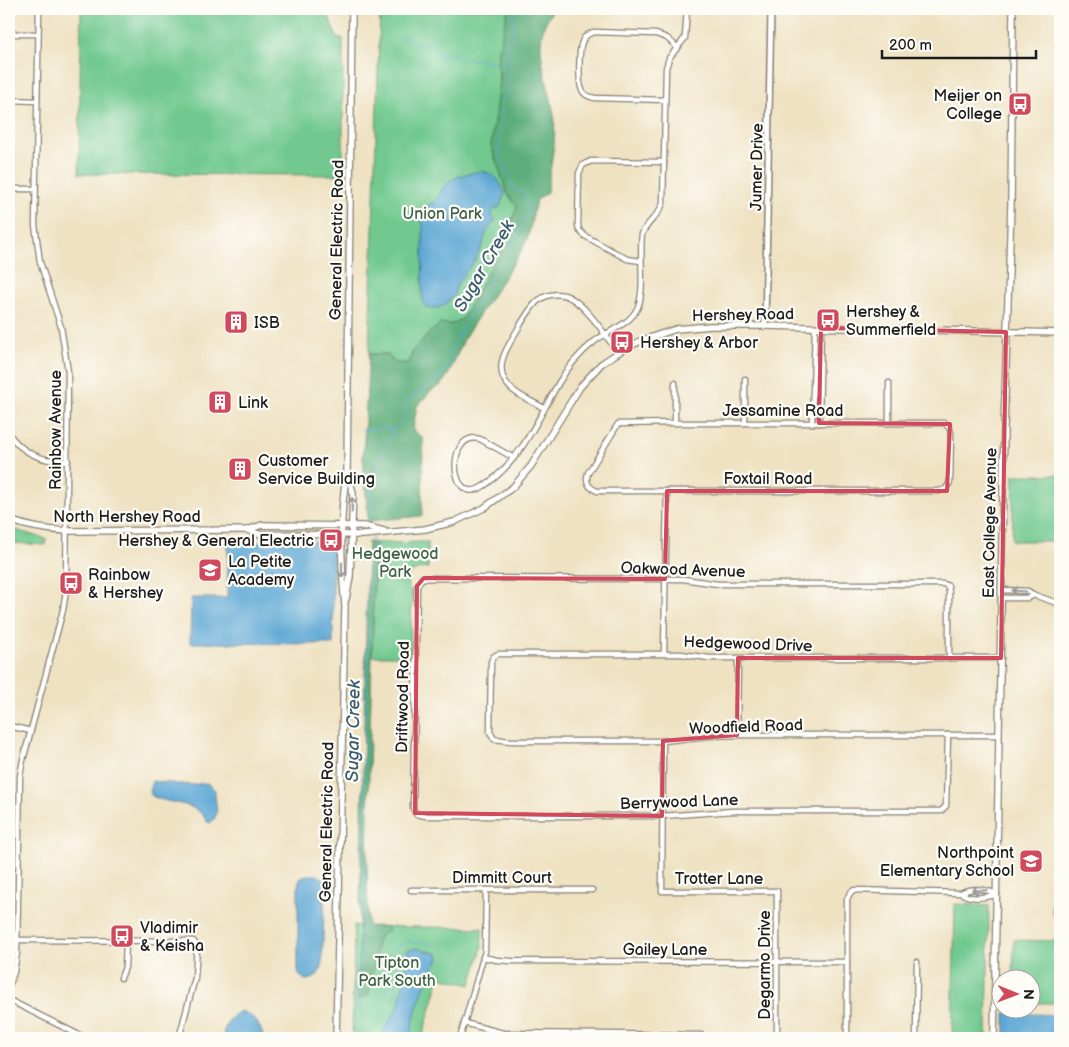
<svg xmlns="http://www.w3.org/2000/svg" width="1069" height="1047" font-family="'Balsamiq Sans',sans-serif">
  <rect width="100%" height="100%" fill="#fdfcf7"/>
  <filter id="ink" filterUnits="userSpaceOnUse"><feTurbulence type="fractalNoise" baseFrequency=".02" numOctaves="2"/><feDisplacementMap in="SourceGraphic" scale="10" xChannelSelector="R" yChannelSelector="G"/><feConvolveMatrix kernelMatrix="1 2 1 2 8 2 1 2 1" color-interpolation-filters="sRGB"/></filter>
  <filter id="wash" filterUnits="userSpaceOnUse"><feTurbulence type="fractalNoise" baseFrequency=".0096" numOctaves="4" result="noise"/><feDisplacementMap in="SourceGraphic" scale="20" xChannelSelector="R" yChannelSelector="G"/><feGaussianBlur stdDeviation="1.12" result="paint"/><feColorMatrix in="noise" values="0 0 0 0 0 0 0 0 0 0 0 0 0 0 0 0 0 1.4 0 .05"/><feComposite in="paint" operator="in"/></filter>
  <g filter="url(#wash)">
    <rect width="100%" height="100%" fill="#efe2c2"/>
    <g fill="#71c98f" stroke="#467256">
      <path d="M81 9H326L337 38H343V175L79 174Z"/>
      <path d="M380 9H508L498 51 499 86 491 146 508 195 517 206 506 239 463 318 453 324H440L427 335 421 343 413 350 409 363H395L387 354H369Z"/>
      <path d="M1014 475H1060V541H1012Z"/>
      <path d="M9 528 46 539V545L9 543Z"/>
      <path d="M428 542V568C412 569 400 577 412 593L410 656H372L375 543Z"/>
      <path d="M1060 863V914H1052L1054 868Z"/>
      <path d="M955 904 989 906 987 1038H952Z"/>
      <path d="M354 926 482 928V948L471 985 440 977 422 1038H352Z"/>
      <path d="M1014 940 1060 941V1003H1032V980L1013 979Z"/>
    </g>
    <g fill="#5cad7a" stroke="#3c644b">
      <path d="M508 9 549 10 552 12C528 43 550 82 554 116 557 140 550 167 547 192L536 201 528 237 521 252 466 335 449 373 442 384 430 392 417 406 413 430 423 438 422 516 368 521 363 457 369 354H387L395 363H409L413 350 421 343 427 335 440 324H453L463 318 506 239 517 206 508 195 491 146 500 72 497 69 498 51Z"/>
      <path d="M368 542 375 543 367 850 368 926 388 927 389 930 381 935 377 942 374 970 368 978V983L371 987 368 995 358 1000Z"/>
    </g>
    <g fill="#5da7d4" stroke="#3c6278">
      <path d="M481 171C496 174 498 179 505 193L499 208 493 209 492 216 495 221 486 232 483 244 475 260 457 284 454 295 446 304 438 308H427L423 303 422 294 423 227 421 216 423 208 436 201C445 178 458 175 481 171Z"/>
      <path d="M333 541V644L190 643 191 598H227L228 542Z"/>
      <path d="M152 781 190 785 207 783 215 790C214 802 222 815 210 823L207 822C199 805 183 805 167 801 162 800 157 798 152 796L149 791Z"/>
      <path d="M306 875H317L324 879 325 884 322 967C318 976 314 980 305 980L299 975 298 969V885L300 879Z"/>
      <path d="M417 948 438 954 439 959 428 976 416 1011 410 1038H379L398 1008 408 960V950Z"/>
      <path d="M241 1011C255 1016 260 1025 264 1038H223C223 1026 230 1016 241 1011Z"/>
      <path d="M1005 1013 1060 1015V1038H1005Z"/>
    </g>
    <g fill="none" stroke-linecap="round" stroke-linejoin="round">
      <g stroke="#5da7d4" stroke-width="1">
        <path d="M399 36 415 42 430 43 433 45 436 53 440 55 449 54 467 59 508 62"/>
        <path d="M362 430 385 428 393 430"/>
        <path d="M372 525 370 481 375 467 394 430 404 421 406 412 405 407 407 401 447 370 452 363V358L449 352 470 315 486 292 493 276 505 260 525 220 528 208 524 193 514 189 505 165 500 157 499 144 503 102 510 83 507 44 513 34V9"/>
        <path d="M386 996 389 954 393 949 405 941 434 944"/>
        <path d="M393 1002 403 953 407 952"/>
        <path d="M362 1038 359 964 364 887 362 850 367 827 368 804 364 795 363 784 368 630 365 614 367 606 369 560 372 547V537"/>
      </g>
    </g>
  </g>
  <g filter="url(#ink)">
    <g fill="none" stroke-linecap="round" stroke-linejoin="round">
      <g stroke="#867f6f" stroke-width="7">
        <g id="minor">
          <path d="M9 34H38"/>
          <path d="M9 100 37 101"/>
          <path d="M665 100 595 98C589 97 584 95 582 90 578 83 579 49 582 42 584 36 588 34 594 32L656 34 667 38 678 48"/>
          <path d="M9 189H35"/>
          <path d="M641 261 627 259 585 236 579 230 578 225 579 173 583 165 591 161 664 162"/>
          <path d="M745 379V423"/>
          <path d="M675 383V423"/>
          <path d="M889 383V423"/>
          <path d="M544 408C530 400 509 393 503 377 501 371 501 364 503 358 506 348 530 306 539 300 546 295 555 293 564 295 583 300 607 337 618 353"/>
          <path d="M675 423H945L950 429 951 434 950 482 946 489 940 491H597C588 487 585 482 588 473L618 424Z"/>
          <path d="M812 423 815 328"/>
          <path d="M819 423 821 328"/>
          <path d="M9 434C23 454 43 462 68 461"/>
          <path d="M514 458 480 439C451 432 449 484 468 490 476 492 482 487 488 483 522 458 538 419 558 384 567 368 580 353 595 341 608 331 629 325 637 309 646 291 639 255 642 234 647 222 659 216 663 203L666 68 669 58 685 38 687 9"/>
          <path d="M1002 590 1028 591 1034 595 1060 604"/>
          <path d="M1002 598H1028L1034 595"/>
          <path d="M664 654 667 491"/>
          <path d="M1059 697 1060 686"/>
          <path d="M9 726 31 731"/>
          <path d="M737 735 738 658"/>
          <path d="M948 735 946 806 941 811H733L662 816H426L416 814 413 808 417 586 422 578 683 579 718 584H944L948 586 949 592V658"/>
          <path d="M999 735H737L708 736 663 741H511L494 739 490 732 491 662 493 657 498 654H681L709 658H1001"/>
          <path d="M663 741 662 891H777V1038"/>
          <path d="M411 890H592"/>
          <path d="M961 893C971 887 986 889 997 894"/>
          <path d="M17 940 193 941 197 946 195 978 179 1038"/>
          <path d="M483 957 497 960 511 961 847 962"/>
          <path d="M121 978 125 967 126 940"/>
          <path d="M9 986 14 972 17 953 20 776 23 760 63 610 66 591 68 372 61 327 40 262 35 225 39 9"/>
          <path d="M9 1000 85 1038"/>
          <path d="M464 1023 503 1033 701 1035 704 1038"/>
          <path d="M460 1038 485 951 486 890"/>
          <path d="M847 1038V899L850 893 854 890 961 893C971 900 985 898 997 894"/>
          <path d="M916 1038 917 962"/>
        </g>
      </g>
      <g stroke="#867f6f" stroke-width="8">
        <path id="tertiary" d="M765 326 771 9"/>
      </g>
      <g stroke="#867f6f" stroke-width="8">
        <g id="secondary">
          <path d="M9 520C28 527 46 530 67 531L247 530 262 525 364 526 384 531"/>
          <path d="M247 530 259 534 363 535 425 529 454 522 484 508 513 487 531 466 580 387 601 364 625 348 643 340 676 329 711 326H765L1060 333"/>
          <path d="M346 599 350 577 353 493 348 474"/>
          <path d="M336 1038 345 606C341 564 339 513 347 472L352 9"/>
          <path d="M994 1038 1004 429 1011 204 1013 9"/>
        </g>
      </g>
      <use href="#minor" stroke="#fff" stroke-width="4.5"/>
      <use href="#tertiary" stroke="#fff" stroke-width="5"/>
      <use href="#secondary" stroke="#fff" stroke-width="5.5"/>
    </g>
    <defs><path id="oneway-shaft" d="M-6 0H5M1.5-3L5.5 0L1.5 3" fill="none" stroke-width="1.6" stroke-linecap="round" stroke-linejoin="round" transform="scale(1.25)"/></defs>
    <g stroke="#999">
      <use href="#oneway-shaft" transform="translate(352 505) rotate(-89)"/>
      <use href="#oneway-shaft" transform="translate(342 570) rotate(90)"/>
      <use href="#oneway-shaft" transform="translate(1019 591) rotate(-176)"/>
      <use href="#oneway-shaft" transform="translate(979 890) rotate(-179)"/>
    </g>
  </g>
  <path fill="none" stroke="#d1495b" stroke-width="4" stroke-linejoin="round" d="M821 328 1006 332 1001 658H738L737 735 663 741 662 816 415 813 417 586 424 578 665 579 667 491H947L950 424 819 423Z"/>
  <defs>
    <g id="bus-square" transform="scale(1.25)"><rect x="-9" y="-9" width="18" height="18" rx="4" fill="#d1495b" stroke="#fdfcf7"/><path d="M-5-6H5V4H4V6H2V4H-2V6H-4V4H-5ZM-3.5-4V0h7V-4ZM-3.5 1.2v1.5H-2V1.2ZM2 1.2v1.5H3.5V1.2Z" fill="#fff"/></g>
    <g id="building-square" transform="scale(1.25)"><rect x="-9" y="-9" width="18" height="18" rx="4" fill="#d1495b" stroke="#fdfcf7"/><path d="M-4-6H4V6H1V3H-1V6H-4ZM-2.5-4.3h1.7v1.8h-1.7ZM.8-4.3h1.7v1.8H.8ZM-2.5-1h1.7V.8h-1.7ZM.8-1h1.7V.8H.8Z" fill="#fff"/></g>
    <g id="school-square" transform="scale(1.25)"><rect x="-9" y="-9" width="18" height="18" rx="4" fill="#d1495b" stroke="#fdfcf7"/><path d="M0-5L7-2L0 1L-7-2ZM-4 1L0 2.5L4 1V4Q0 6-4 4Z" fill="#fff"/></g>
  </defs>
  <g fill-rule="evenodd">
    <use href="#bus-square" x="1020" y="104"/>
    <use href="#bus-square" x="828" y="320"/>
    <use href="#building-square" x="236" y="322"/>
    <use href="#bus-square" x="622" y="342"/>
    <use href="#building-square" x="220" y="402"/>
    <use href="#building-square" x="240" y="469"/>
    <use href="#bus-square" x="331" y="540"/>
    <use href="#school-square" x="210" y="570"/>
    <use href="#bus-square" x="71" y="583"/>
    <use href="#school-square" x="1031" y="861"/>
    <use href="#bus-square" x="122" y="936"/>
  </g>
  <g text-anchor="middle" stroke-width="4.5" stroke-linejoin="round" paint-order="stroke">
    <g font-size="16" fill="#1c1c1c" stroke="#fdfcf7" text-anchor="start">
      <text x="1002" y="101" text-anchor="end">Meijer on<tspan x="1002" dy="18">College</tspan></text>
      <text x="846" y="317">Hershey &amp;<tspan x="846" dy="18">Summerfield</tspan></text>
      <text x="254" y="328">ISB</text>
      <text x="640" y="348">Hershey &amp; Arbor</text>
      <text x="238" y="408">Link</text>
      <text x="258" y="466">Customer<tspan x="258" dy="18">Service Building</tspan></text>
      <text x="314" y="546" text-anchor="end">Hershey &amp; General Electric</text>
      <text x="228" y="567">La Petite<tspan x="228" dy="18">Academy</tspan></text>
      <text x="88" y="580">Rainbow<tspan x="88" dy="18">&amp; Hershey</tspan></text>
      <text x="1014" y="858" text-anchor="end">Northpoint<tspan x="1014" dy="18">Elementary School</tspan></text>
      <text x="140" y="933">Vladimir<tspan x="140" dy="18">&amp; Keisha</tspan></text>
    </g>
    <g font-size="16" fill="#1c1c1c" stroke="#fdfcf7">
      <text transform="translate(756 167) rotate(-89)" y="6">Jumer Drive</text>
      <text transform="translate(336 240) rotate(-89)" y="6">General Electric Road</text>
      <text transform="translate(743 314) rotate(-1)" y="6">Hershey Road</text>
      <text x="783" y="416">Jessamine Road</text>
      <text transform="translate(55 430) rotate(-90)" y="6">Rainbow Avenue</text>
      <text x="768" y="484">Foxtail Road</text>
      <text x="127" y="522">North Hershey Road</text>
      <text transform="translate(989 523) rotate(-89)" y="6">East College Avenue</text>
      <text transform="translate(683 569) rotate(2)" y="6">Oakwood Avenue</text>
      <text transform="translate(748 643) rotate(2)" y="6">Hedgewood Drive</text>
      <text transform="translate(402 697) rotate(-89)" y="6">Driftwood Road</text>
      <text transform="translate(746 726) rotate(-2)" y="6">Woodfield Road</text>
      <text transform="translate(679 801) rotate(-2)" y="6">Berrywood Lane</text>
      <text transform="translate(326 822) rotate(-89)" y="6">General Electric Road</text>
      <text x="502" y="883">Dimmitt Court</text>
      <text x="719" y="884">Trotter Lane</text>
      <text x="665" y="955">Gailey Lane</text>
      <text transform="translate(764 965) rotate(-90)" y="6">Degarmo Drive</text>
    </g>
    <g font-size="16" fill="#3e614a" stroke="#fdfcf7">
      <text x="442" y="219">Union Park</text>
      <text x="395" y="559">Hedgewood<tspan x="395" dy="18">Park</tspan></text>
      <text x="397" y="968">Tipton<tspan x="397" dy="18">Park South</tspan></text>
    </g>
    <g font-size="18" font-style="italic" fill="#395b6f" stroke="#fdfcf7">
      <text transform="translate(484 266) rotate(-60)" y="6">Sugar Creek</text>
      <text transform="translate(353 731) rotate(-89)" y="6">Sugar Creek</text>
    </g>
  </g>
  <rect width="1069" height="1047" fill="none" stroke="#fdfcf7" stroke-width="30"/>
  <g transform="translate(1016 994) rotate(91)"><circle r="24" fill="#fdfcf7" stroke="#a3a29f"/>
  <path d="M0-4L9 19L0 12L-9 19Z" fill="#d1495b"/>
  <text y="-8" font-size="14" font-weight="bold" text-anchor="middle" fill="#1c1c1c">N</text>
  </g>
  <path d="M882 50v8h154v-8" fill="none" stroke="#1c1c1c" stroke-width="2.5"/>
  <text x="889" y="50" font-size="15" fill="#1c1c1c" stroke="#fdfcf7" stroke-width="4" paint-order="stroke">200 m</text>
</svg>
